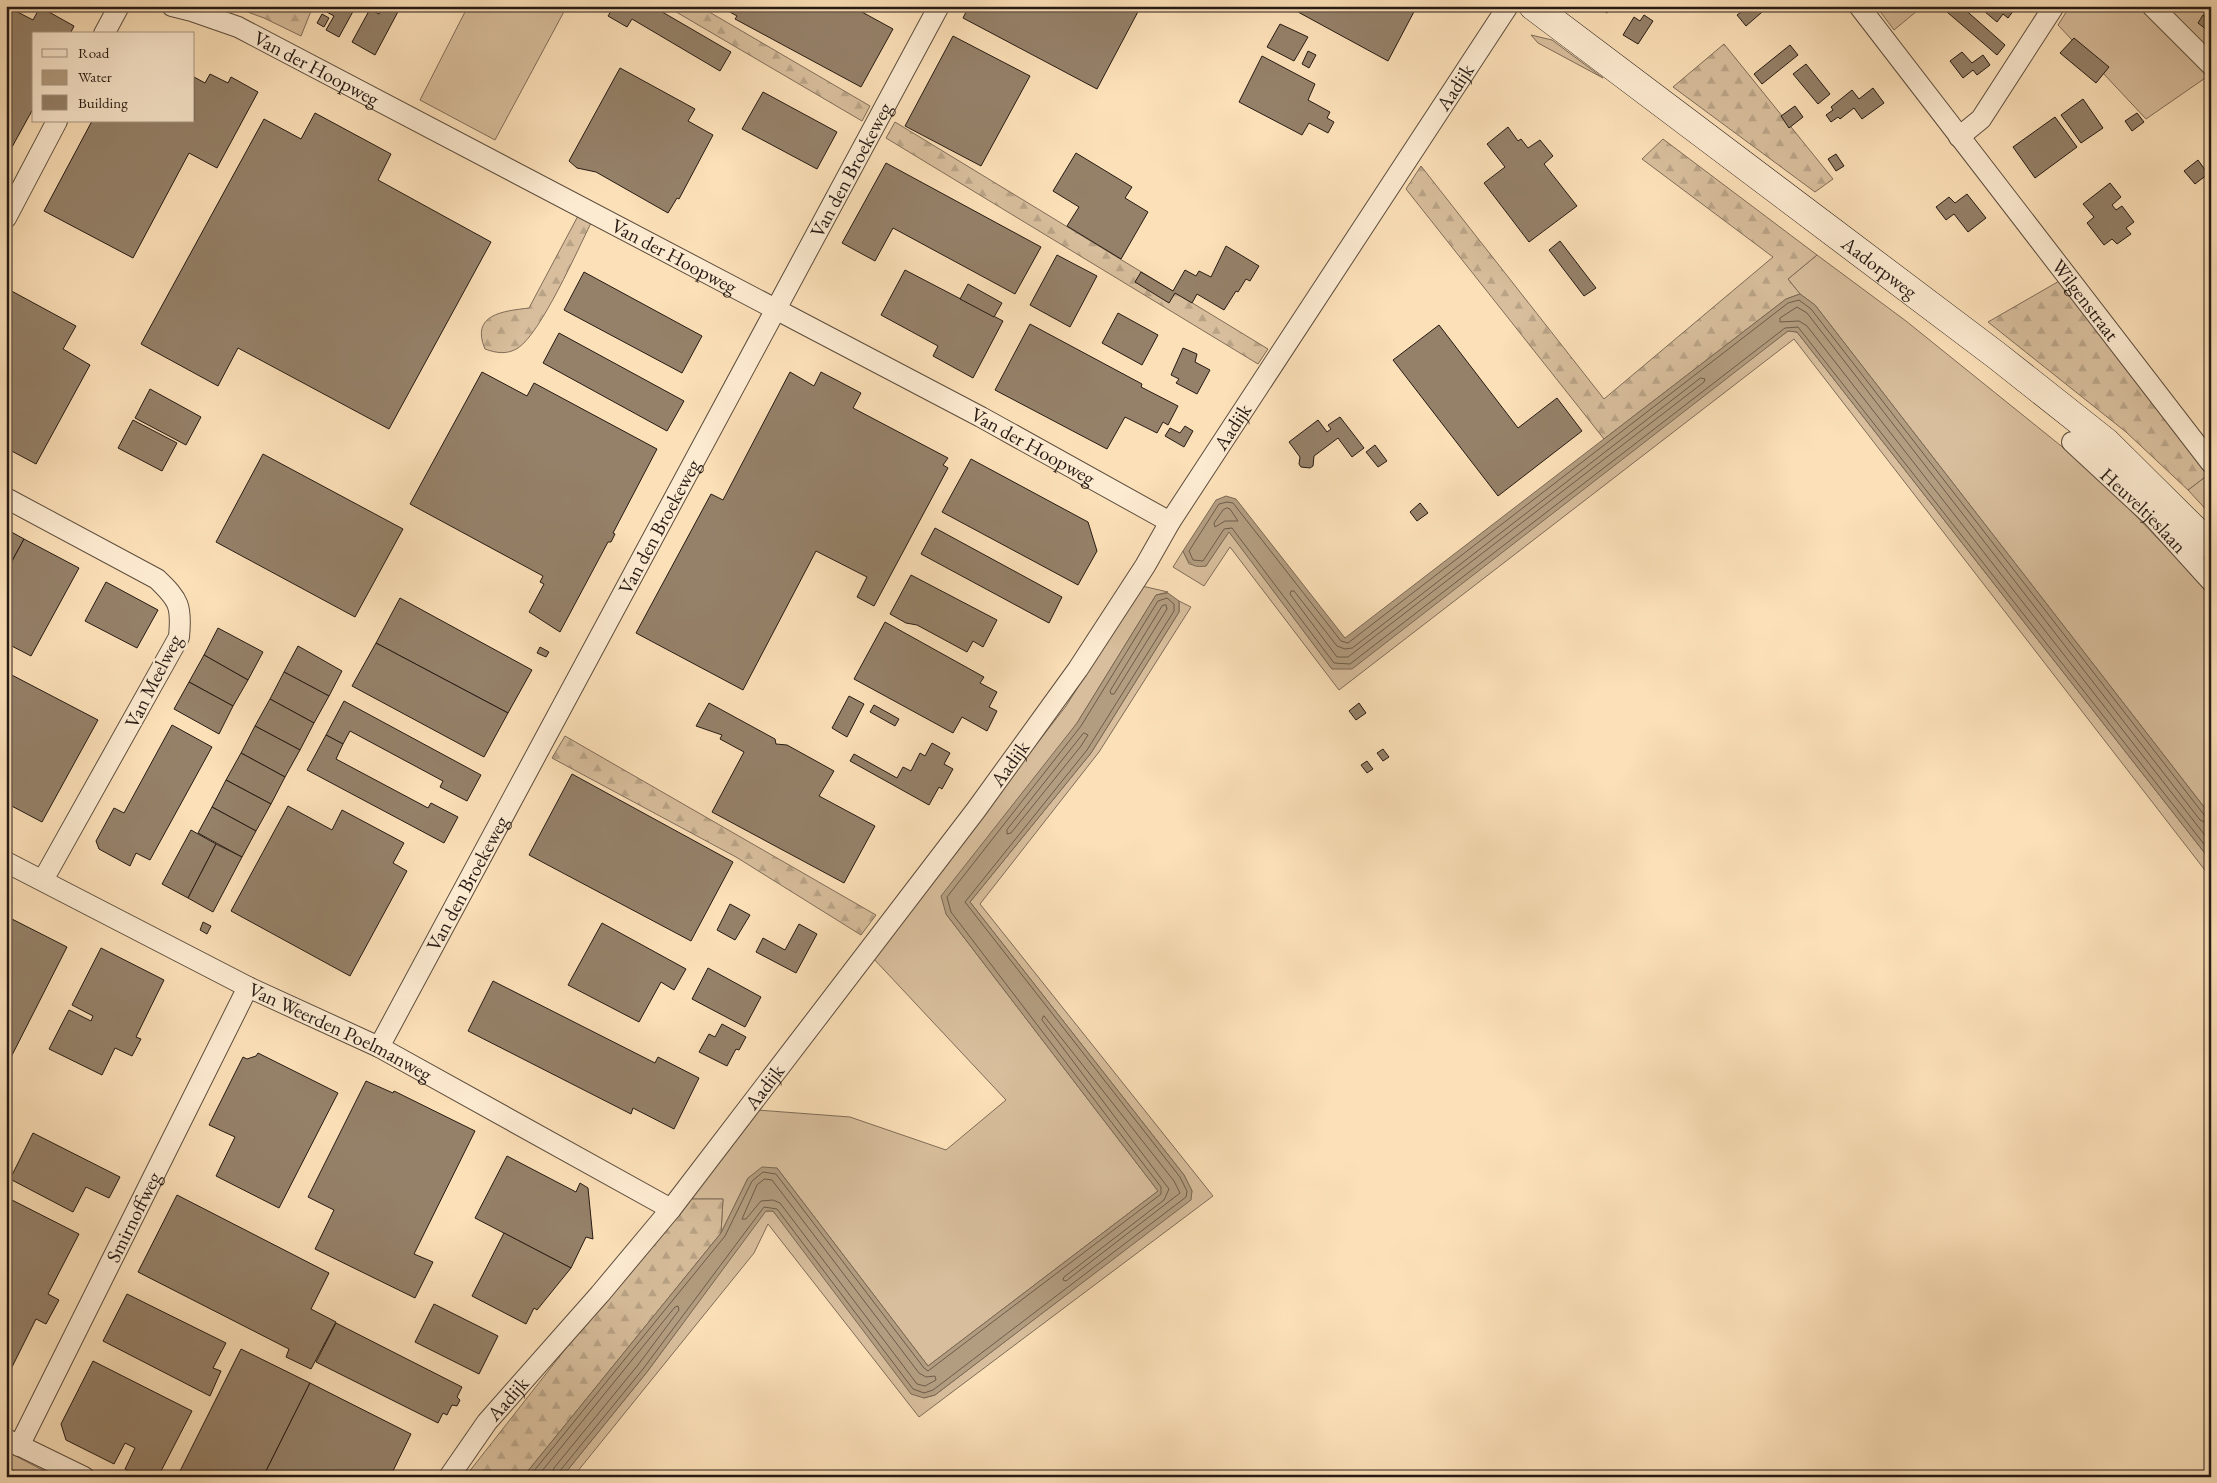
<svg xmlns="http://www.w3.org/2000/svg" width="2217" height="1483" font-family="'EB Garamond',serif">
  <defs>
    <pattern id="forest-firs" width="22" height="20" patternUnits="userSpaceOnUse" patternTransform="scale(1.25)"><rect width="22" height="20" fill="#d8be9c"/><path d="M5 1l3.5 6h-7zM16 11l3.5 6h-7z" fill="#b9a386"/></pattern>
  </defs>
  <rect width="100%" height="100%" fill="#fce0b8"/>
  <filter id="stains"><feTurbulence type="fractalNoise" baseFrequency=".004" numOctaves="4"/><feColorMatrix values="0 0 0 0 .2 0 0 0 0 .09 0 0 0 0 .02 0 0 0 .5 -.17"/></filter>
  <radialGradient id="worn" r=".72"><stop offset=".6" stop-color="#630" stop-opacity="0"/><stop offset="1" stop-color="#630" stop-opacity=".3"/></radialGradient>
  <g fill="#d8be9c" stroke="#7f6c58">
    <path d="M468 6H567L495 140 420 100Z"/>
    <path d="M1876 6H1923L1894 30Z"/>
    <path d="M2070 6H2211V74L2146 119 2058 25Z"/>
    <path d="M1531 35 1552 40 1603 78 1538 43Z"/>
    <path d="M1817 255 1906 321 2091 470 2173 554 2211 597V816L1815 305 1800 294 1788 279Z"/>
    <path d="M1788 331 1797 332 2211 861V878L1794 339 1339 690 1230 547 1204 586 1173 567 1183 551 1189 564 1206 566 1229 531 1332 669Z"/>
    <path d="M2209 474 2211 477V515L2188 490Z"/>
    <path d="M1142 586 1168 592 1156 595 1077 723 946 914 1158 1191 928 1366 777 1168 748 1178 721 1233 723 1199H689L757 1110 850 1117 946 1150 1006 1100 872 957 1066 706Z"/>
    <path d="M1179 601 1191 607 1099 752 980 904 1213 1196 919 1417 768 1224 754 1253 573 1477H562L647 1372 765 1211H773L924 1398 935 1395 1190 1200 1192 1191 1184 1175 970 902 1091 753 1179 612Z"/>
    <path d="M6 1451 56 1477H25L6 1467Z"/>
  </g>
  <g fill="url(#forest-firs)" stroke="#7f6c58">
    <path d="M231 6H313L301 36 264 18Z"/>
    <path d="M666 6H699L870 106 862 121Z"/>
    <path d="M1724 44 1833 179 1815 192 1673 87Z"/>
    <path d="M895 122 1268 349 1258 364 886 138Z"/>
    <path d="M1663 139 1817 255 1788 279 1800 294 1786 299 1604 439 1406 189 1421 166 1604 399 1773 257 1642 159Z"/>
    <path d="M579 214 592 221C578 249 541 333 518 348 507 355 496 353 485 349 470 314 504 311 529 308Z"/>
    <path d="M2061 280 2209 474 2188 490 2126 432 1988 322Z"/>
    <path d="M565 736 876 915 861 935 736 857 552 758Z"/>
    <path d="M689 1199H723L721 1233 523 1477H465L578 1333Z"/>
  </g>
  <g fill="#b39d80" stroke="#7b6955">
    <path d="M1800 294 1815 305 2211 816V861L1797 332 1788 331 1352 669H1332L1229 532 1206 566C1192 568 1189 564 1183 551L1216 500 1226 496 1236 499 1345 638 1786 299Z"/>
    <path d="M1168 593 1179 601V612L1091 753 970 902 1184 1175 1192 1191 1191 1200 935 1395 924 1398 911 1394 773 1211H766L647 1372 562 1477H523L721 1233 748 1178 762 1167 777 1168 928 1366 1158 1191 946 914 941 896 1077 723 1156 595Z"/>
  </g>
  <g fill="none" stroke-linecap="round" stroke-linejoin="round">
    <g stroke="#6c5c4a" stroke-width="1">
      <path d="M1701 378 1705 379 1704 382 1348 657H1337L1290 594 1291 591H1294L1337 646 1345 649 1352 648Z"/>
      <path d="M1227 508 1230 509 1238 521H1225L1215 527 1214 523 1223 510Z"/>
      <path d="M1166 605 1167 609 1114 694H1111L1110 691 1162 606Z"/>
      <path d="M1084 733 1088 735 1081 746 1011 833 1007 834V830Z"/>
      <path d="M2211 819 2205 816 1811 309 1799 300 1788 303 1348 643 1341 641 1233 503 1227 502 1219 504 1189 551 1193 560 1203 561 1224 529 1232 528 1334 663 1350 664 1785 328 1798 327 2211 853"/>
      <path d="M2211 825 2200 820 1807 313 1797 307 1780 318V322L1799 321 1807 326 2211 843"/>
      <path d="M1044 1016 1174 1181 1180 1193 1066 1281 1063 1280 1064 1277 1164 1200 1169 1189 1042 1020Z"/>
      <path d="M765 1179 772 1180 919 1373 926 1377 935 1376 936 1380 925 1386 917 1384 780 1203 773 1200 761 1201 746 1219H742L757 1185Z"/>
      <path d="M529 1477 725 1236 752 1181 763 1172 776 1174 924 1368 928 1371 1161 1194V1187L951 912 947 897 1081 726 1158 601 1167 598 1174 604V611L1087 750 965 902 1180 1177 1187 1191 1186 1197 933 1390 924 1393 913 1389 777 1209 764 1207 643 1369 559 1472 558 1477"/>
      <path d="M537 1477 675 1307 678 1306 679 1310 638 1365 554 1468 552 1477"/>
    </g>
  </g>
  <g fill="#958169" stroke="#261a14">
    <path d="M6 6 33 20 40 7 74 26 70 34H34V107L6 158Z"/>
    <path d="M316 6H356L339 37 326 30 334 16Z"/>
    <path d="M383 6H401L375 55 352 42 370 9 379 14Z"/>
    <path d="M614 6H652L731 52 720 71 632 19 627 27 608 16Z"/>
    <path d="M719 6H851L893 29 861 87 735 19 737 16Z"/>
    <path d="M969 6H1141L1097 89 963 18Z"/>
    <path d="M1287 6H1417L1388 61Z"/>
    <path d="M1597 6H1611L1607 13Z"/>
    <path d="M1749 6H1769L1746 26 1737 15Z"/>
    <path d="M1952 6H1961L2005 45 1997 55 1947 12Z"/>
    <path d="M1978 6H2017L2008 18 2003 14 1997 22Z"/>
    <path d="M322 14 329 18 324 27 317 23Z"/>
    <path d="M1644 15 1653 21 1638 44 1623 35 1634 17 1640 21Z"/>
    <path d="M2203 15 2211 21V33L2198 23Z"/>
    <path d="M1280 24 1308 37 1294 61 1267 47Z"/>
    <path d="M953 36 1030 76 981 166 905 126Z"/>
    <path d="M2074 38 2109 67 2096 83 2060 53Z"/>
    <path d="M1790 45 1798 55 1762 84 1754 74Z"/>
    <path d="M1308 51 1316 55 1309 68 1302 64Z"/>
    <path d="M1962 52 1972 63 1983 55 1990 65 1977 75 1973 70 1963 78 1950 61Z"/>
    <path d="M1262 56 1315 84 1308 100 1330 112 1327 118 1334 122 1328 133 1309 123 1302 135 1239 102Z"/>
    <path d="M1806 64 1830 94 1818 104 1793 74Z"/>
    <path d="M620 68 695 109 688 121 713 135 679 199 677 198 668 213 596 172 577 168 569 161Z"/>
    <path d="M210 74 228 83 231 77 258 92 217 168 189 153 133 258 44 211 92 121H194V77L205 83Z"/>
    <path d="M1873 88 1884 103 1862 119 1854 108 1840 119 1838 117 1831 122 1826 115 1833 110 1831 107 1852 90 1859 99Z"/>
    <path d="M763 92 837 132 817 169 742 129Z"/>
    <path d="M2083 99 2103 128 2081 143 2061 115Z"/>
    <path d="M1795 106 1803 117 1789 128 1781 116Z"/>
    <path d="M315 113 391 154 378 180 491 242 389 429 238 348 218 386 141 344 264 119 301 139Z"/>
    <path d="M2137 113 2144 122 2132 131 2125 121Z"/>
    <path d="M2055 117 2077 147 2035 178 2013 147Z"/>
    <path d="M1508 127 1518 141 1521 139 1528 148 1540 140 1553 156 1544 164 1577 206 1529 242 1484 183 1505 167 1487 144Z"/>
    <path d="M1076 153 1132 187 1125 198 1148 212 1121 259 1067 226 1079 207 1053 191Z"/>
    <path d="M1836 154 1844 166 1836 171 1828 159Z"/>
    <path d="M2198 160 2208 174 2195 184 2184 171Z"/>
    <path d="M886 163 1041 247 1015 294 893 228 875 261 842 243Z"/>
    <path d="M2110 183 2121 197 2112 205 2116 210 2122 206 2134 222 2126 228 2131 234 2117 244 2112 239 2104 245 2087 223 2094 217 2083 204Z"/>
    <path d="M1967 194 1986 218 1968 232 1954 214 1946 220 1936 207 1949 197 1955 203Z"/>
    <path d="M1560 241 1596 288 1584 296 1549 250Z"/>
    <path d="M1226 246 1259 266 1250 281 1246 279 1238 292 1236 291 1224 310 1197 294 1192 303 1175 293 1169 303 1135 282 1141 272 1173 291 1185 270 1196 276 1199 271 1211 277Z"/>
    <path d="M1057 255 1097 276 1070 327 1030 305Z"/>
    <path d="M905 270 1003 321 973 378 933 356 938 346 881 315Z"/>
    <path d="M584 272 702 336 682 373 564 310Z"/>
    <path d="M968 284 1002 303 994 317 960 299Z"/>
    <path d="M6 288 76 326 63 349 90 365 36 464 6 448Z"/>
    <path d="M1118 313 1158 335 1142 365 1102 343Z"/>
    <path d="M1030 324 1142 384 1141 387 1178 406 1168 425 1163 422 1157 433 1125 417 1107 449 995 390Z"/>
    <path d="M1439 325 1518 428 1557 398 1582 431 1498 496 1393 360Z"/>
    <path d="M559 333 684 401 667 431 543 363Z"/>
    <path d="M1183 348 1197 354 1195 362 1210 370 1197 394 1176 383 1179 379 1171 375Z"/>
    <path d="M482 372 527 396 534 383 657 449 613 533 615 534 611 542H608L560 632 529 612 544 584 540 582 543 576 410 504Z"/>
    <path d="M790 372 814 386 821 372 861 393 853 408 948 458 943 465 948 468 874 606 857 597 867 577 816 551 743 690 636 633 711 494 723 500Z"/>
    <path d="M150 389 201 417 186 445 135 418Z"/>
    <path d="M1340 417 1364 448 1352 457 1338 438 1314 456 1313 466 1310 468 1301 467 1299 464 1300 457 1289 442 1318 420 1327 432 1331 429 1328 425Z"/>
    <path d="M133 420 177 443 162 471 118 448Z"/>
    <path d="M1185 426 1193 431 1184 447 1165 436 1170 428 1180 433Z"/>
    <path d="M1375 445 1387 461 1378 467 1366 452Z"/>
    <path d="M263 454 403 529 355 617 216 542Z"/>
    <path d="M971 459 1088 522 1097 551 1078 585 942 512Z"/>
    <path d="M1420 503 1428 513 1417 521 1410 512Z"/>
    <path d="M935 528 1062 597 1049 623 921 554Z"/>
    <path d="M6 529 24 539 6 572Z"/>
    <path d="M24 539 79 568 31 656 6 643V572Z"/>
    <path d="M911 575 997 620 983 647 973 641 967 652 917 625 906 623 890 614Z"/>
    <path d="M106 582 158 610 137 648 85 621Z"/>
    <path d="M400 598 532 670 508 713 376 643Z"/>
    <path d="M885 622 984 677 980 683 997 692 989 707 997 711 987 731 962 717 953 733 854 679Z"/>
    <path d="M218 628 263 652 248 680 204 655Z"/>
    <path d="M376 643 508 713 484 757 352 686Z"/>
    <path d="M298 646 342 671 329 696 284 672Z"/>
    <path d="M540 647 549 652 546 657 537 653Z"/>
    <path d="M204 655 248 680 233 706 189 682Z"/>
    <path d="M6 672 98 720 42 822 6 803Z"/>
    <path d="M284 672 329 696 314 723 270 699Z"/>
    <path d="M189 682 233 706 219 734 174 709Z"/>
    <path d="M849 696 864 704 847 737 832 728Z"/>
    <path d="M270 699 314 723 300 750 255 726Z"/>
    <path d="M344 701 481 775 467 801 440 787 443 781 350 731 343 744 326 735Z"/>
    <path d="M709 703 775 739 776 744 787 745 834 771 819 796 875 826 844 883 712 812 744 752 720 739 722 735 696 726Z"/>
    <path d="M1359 703 1366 713 1356 720 1349 711Z"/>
    <path d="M874 705 899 719 895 726 870 712Z"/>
    <path d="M172 725 212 747 150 860 136 853 130 866 99 849 96 841 114 808 124 813Z"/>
    <path d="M255 726 300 750 285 777 241 753Z"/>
    <path d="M326 735 343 744 336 759 428 808 431 803 458 817 444 843 307 770Z"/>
    <path d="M932 743 950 753 944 764 953 769 942 789 939 787 929 805 850 761 854 754 897 778 903 767 911 771 920 753 925 756Z"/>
    <path d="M1383 749 1389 757 1383 761 1377 753Z"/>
    <path d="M241 753 285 777 271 804 226 780Z"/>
    <path d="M1367 761 1373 769 1367 773 1361 765Z"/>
    <path d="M572 774 733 862 691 941 529 855Z"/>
    <path d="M226 780 271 804 256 831 212 807Z"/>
    <path d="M288 806 332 830 342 810 404 843 393 863 407 871 350 976 231 911Z"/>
    <path d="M212 807 256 831 242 857 198 833Z"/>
    <path d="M191 830 216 844 188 898 162 884Z"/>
    <path d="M216 844 242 857 213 912 188 898Z"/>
    <path d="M730 904 750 915 735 940 717 930Z"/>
    <path d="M6 916 67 947 6 1067Z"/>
    <path d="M203 922 211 926 207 934 200 930Z"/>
    <path d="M602 923 686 969 674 990 661 982 639 1022 568 985Z"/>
    <path d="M799 924 817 934 796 973 756 952 763 938 785 950Z"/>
    <path d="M101 948 164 980 136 1037 141 1039 132 1056 115 1048 102 1075 49 1049 69 1010 91 1021 93 1016 72 1005Z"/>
    <path d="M708 968 761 997 745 1027 692 999Z"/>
    <path d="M493 981 655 1063 658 1057 699 1078 674 1129 633 1108 631 1114 468 1031Z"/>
    <path d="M722 1024 746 1037 739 1050 736 1049 727 1066 699 1052 709 1034 715 1037Z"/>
    <path d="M258 1053 338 1093 279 1208 216 1176 235 1137 209 1125 243 1057 247 1059 256 1056Z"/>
    <path d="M366 1081 393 1093 394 1091 475 1131 414 1254 433 1262 415 1298 315 1249 334 1210 308 1197Z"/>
    <path d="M33 1133 120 1177 109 1198 86 1187 73 1212 10 1179Z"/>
    <path d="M507 1156 576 1192 580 1183 588 1188 593 1239 586 1237 571 1268 475 1218Z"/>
    <path d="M177 1195 329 1273 311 1309 336 1322 311 1369 286 1357 289 1349 138 1272Z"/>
    <path d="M6 1197 79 1234 48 1294 59 1300 46 1324 36 1319 8 1375Z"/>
    <path d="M504 1233 571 1268 537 1310 534 1308 526 1324 472 1296Z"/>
    <path d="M127 1294 226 1343 213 1368 221 1371 210 1396 103 1341Z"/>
    <path d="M434 1304 498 1336 479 1374 415 1342Z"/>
    <path d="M336 1323 462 1387 457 1397 460 1400 457 1406 452 1405 447 1415 443 1413 438 1423 316 1362Z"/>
    <path d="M241 1349 310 1383 263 1477H177Z"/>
    <path d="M93 1361 192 1411 158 1477H140L125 1469 135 1448 125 1443 114 1464 66 1440 61 1424Z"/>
    <path d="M310 1383 411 1434 390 1477H263Z"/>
  </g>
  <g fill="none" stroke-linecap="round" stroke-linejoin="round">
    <g stroke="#5c4c3d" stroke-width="22">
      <g id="street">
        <path id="s1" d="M172 6 192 11 238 27 981 417 1170 522"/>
        <path id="s2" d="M1859 6 2211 463"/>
        <path d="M2152 6 2211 65"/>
        <path d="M104 34 119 6"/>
        <path d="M1959 137 1981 119 2054 6"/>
        <path d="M6 218 57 121"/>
        <path id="s3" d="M2072 442 2153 517 2211 581"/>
        <path d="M6 498 157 579C179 600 182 606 179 637L43 880"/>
        <path id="s4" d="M6 862 248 987 379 1047 671 1209"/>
        <path id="s5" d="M379 1047 939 6"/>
        <path d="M6 1439 84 1477"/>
        <path id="s6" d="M19 1446 248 987"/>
        <path id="s7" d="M449 1477 487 1422 600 1294 671 1209 976 810 1078 669 1145 566 1170 522 1508 6"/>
      </g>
    </g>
    <g stroke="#261a14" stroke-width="29">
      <g id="secondary">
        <path id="s8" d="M1533 6 1996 355 2106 442 2211 546"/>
      </g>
    </g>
    <use href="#street" stroke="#fdebd1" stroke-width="20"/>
    <use href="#secondary" stroke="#fdebd1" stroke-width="28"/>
  </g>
  <g text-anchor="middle" stroke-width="4.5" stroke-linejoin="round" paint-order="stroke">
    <g font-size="20" fill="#261a14" stroke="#fdebd1">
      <text dy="7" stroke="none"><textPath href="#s1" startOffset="158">Van der Hoopweg</textPath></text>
      <text dy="7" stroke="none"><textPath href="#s7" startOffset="1718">Aadijk</textPath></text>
      <text dy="7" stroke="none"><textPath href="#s5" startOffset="996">Van den Broekeweg</textPath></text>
      <text dy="7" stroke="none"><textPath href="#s1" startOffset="562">Van der Hoopweg</textPath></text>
      <text dy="7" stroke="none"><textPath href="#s8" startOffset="434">Aadorpweg</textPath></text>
      <text dy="7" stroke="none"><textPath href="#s2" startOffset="371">Wilgenstraat</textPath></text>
      <text dy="7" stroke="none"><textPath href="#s7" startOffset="1312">Aadijk</textPath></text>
      <text dy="7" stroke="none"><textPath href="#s1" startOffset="968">Van der Hoopweg</textPath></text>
      <text dy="7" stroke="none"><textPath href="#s3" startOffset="99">Heuveltjeslaan</textPath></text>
      <text dy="7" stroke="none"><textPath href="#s5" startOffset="591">Van den Broekeweg</textPath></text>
      <text transform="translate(153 681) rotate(-63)" y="7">Van Meelweg</text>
      <text dy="7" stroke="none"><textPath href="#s7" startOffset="908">Aadijk</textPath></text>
      <text dy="7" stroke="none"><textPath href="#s5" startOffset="186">Van den Broekeweg</textPath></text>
      <text dy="7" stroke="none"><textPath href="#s4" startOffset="375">Van Weerden Poelmanweg</textPath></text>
      <text dy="7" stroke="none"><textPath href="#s7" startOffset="502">Aadijk</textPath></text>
      <text dy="7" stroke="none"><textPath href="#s6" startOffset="256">Smirnoffweg</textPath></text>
      <text dy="7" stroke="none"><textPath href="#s7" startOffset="98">Aadijk</textPath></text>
    </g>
  </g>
  <rect width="2217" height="1483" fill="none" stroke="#fce0b8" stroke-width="25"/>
  <rect x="8" y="8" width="2202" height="1468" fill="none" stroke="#261a14" stroke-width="2.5"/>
  <rect x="12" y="12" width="2192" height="1458" fill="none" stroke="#261a14"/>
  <rect x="32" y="32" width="162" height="90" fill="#fdebd1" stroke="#a79785"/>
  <rect x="42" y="49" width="25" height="8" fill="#fdebd1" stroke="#a79785"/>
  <text x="78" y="58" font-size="15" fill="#261a14">Road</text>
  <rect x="42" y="70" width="25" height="15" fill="#b39d80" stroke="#a79785"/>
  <text x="78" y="82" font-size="15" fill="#261a14">Water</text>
  <rect x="42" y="95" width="25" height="15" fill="#958169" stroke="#a79785"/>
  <text x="78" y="108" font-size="15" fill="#261a14">Building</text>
  <rect width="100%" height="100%" filter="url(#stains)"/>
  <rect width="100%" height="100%" fill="url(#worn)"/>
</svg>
